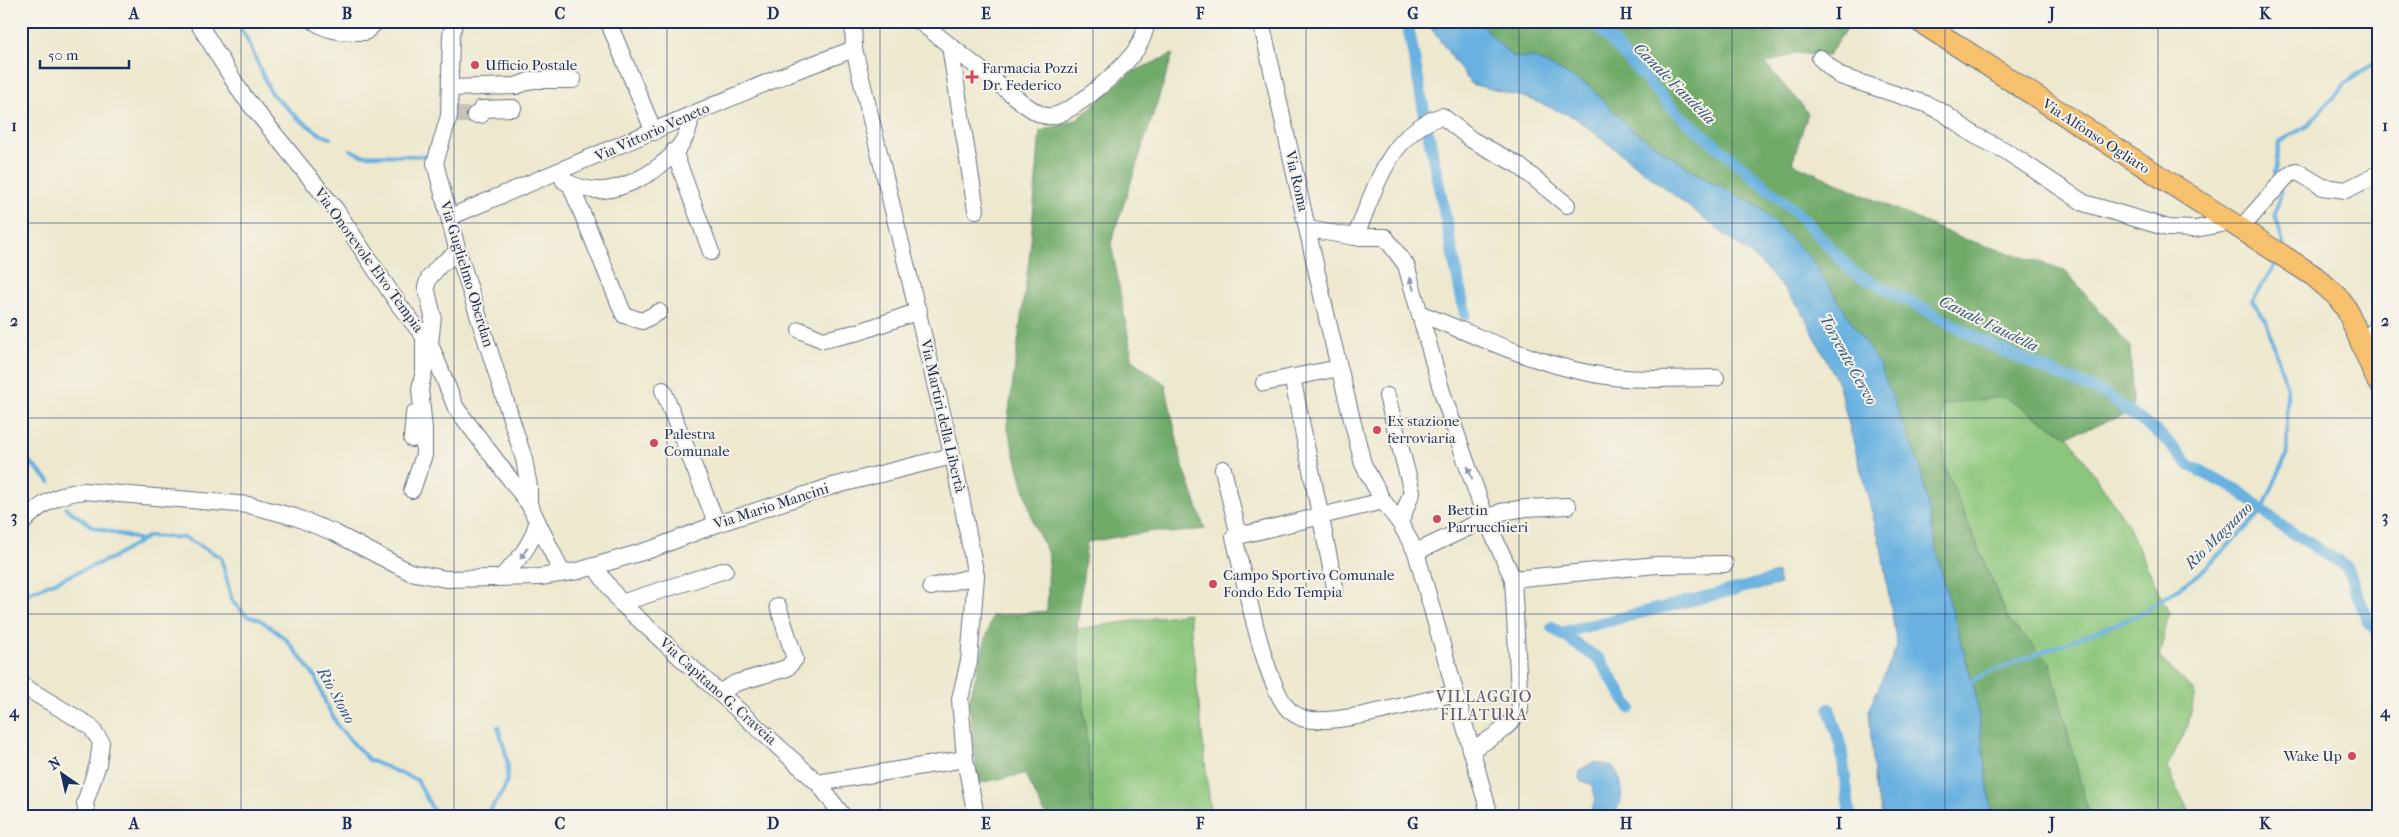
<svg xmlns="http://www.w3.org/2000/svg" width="2399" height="837" font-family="'IM FELL French Canon',serif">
  <rect width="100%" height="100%" fill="#f7f3e8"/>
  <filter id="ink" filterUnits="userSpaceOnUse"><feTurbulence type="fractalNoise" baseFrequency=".02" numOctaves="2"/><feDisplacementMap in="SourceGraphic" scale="10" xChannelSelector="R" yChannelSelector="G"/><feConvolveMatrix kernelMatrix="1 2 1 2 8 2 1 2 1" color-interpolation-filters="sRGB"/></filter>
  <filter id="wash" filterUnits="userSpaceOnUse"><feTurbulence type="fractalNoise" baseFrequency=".0096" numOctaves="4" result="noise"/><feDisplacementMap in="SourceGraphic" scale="20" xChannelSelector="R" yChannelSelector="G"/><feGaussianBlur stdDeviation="1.12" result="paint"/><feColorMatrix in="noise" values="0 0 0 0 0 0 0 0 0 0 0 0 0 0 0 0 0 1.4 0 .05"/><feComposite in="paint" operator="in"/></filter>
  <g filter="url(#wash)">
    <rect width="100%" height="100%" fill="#ede8ce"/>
    <g fill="#8cc67b" stroke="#547a6c">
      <path d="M2004 397 2068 436 2126 521 2169 614 2159 657 2195 692 2188 725 2167 768 2191 816H2089L2050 663 2009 621 1945 468 1941 404Z"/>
      <path d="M1189 613 1211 816H1093L1077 629Z"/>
    </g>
    <g fill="#71ab6b" stroke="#466d64">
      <path d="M1478 21H1851L1828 56 1795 53 1766 64 1808 113 1792 163 1958 237 2065 270 2130 347 2133 412 2068 436 2004 397 1941 404 1945 468 2009 621 2050 663 2089 816H1992L1976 696 1941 571 1920 466 1759 207 1700 176 1631 129 1589 86 1535 58 1512 57Z"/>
      <path d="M1173 54 1111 243 1133 361 1165 384 1182 463 1205 529 1171 533 1154 531 1087 542 1077 629 1093 816H1046L1025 774 978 783 969 701 992 616 1047 611 1049 555 1034 525 1007 426 1030 252 1040 131 1076 120 1130 73Z"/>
    </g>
    <g fill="#68b1e0" stroke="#42709f">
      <path d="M1429 21H1478L1512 57 1535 58 1589 86 1631 129 1700 176 1759 207 1812 260 1880 366 1920 466 1941 571 1976 696 1992 816H1883L1875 789 1869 709 1897 646 1881 547 1838 383 1801 309 1760 262 1574 117 1527 98 1471 84 1431 28Z"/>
      <path d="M1777 573 1780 584 1754 591 1751 580Z"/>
      <path d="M1594 762 1612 766C1625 779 1625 803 1612 816H1594L1591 809 1596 799 1591 784 1581 781 1579 778 1580 770Z"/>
    </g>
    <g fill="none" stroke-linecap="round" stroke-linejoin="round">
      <g stroke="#68b1e0" stroke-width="4">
        <path d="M235 21 246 37 271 93 299 119 320 134 330 138"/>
        <path d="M351 150 361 155 423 156 431 158"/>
        <path d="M2275 173 2279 142 2307 126 2347 82 2378 60"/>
        <path d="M2281 192 2275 214 2284 247"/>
        <path d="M21 453 50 482"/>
        <path d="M66 508 93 527 141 540"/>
        <path d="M21 596 112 558 149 536 185 538 221 557 232 601 247 616 259 619 286 639 316 678 326 704 339 728 369 760 417 780 436 816"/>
        <path d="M1968 684 1985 674 2139 615 2199 574 2261 513 2287 454V388L2266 321 2252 301 2278 260"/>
        <path d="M488 816C491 805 500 798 504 789 513 767 504 748 498 727"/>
      </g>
      <g stroke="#68b1e0" stroke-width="12">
        <path d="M1407 21 1425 116"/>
        <path d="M1593 21 1677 113 1796 212 1853 272 1991 345 2061 376 2102 392 2161 435 2190 466 2238 490 2279 524 2347 567 2368 622 2378 631"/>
        <path d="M1428 132 1465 314"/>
        <path d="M1552 627 1560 633 1769 581"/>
        <path d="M1560 633 1600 660 1630 708"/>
        <path d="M1829 708 1841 747 1850 816"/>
      </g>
    </g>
  </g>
  <g filter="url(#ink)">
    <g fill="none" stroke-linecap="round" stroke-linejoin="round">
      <path stroke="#c3c3b8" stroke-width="16" stroke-dasharray="16 8" stroke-linecap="butt" d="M457 115H475"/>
      <g stroke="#647085" stroke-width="18">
        <g id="minor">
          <path d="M197 21 242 94 336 210 399 305 430 344 456 408 529 504"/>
          <path d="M314 21C330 33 346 32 365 32L377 21"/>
          <path d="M455 21 451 35 449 116 435 163 458 252 524 459 529 487V504L562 573"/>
          <path d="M608 21 654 132"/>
          <path d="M853 21 854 49 955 466 976 576 969 661 960 699 965 759 976 816"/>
          <path d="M919 21 1024 104C1032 109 1042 118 1052 116 1075 112 1122 69 1136 50 1142 41 1145 32 1147 21"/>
          <path d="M1259 21 1263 30 1327 318 1363 464 1383 501 1400 523 1416 552 1490 816"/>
          <path d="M950 46 976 210"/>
          <path d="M1820 58 1840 76 1926 104 1944 113 1974 135 2006 151 2084 203 2168 228 2195 229 2231 222"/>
          <path d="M450 88 516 86 532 80H573"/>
          <path d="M475 115H481V109L513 108"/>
          <path d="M674 151 711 252"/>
          <path d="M564 181C576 187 590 191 604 190 637 187 693 152 690 115"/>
          <path d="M570 184 624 315 642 321 659 312"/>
          <path d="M450 217 792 72 854 49"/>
          <path d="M2241 228 2286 177 2296 171 2323 187 2346 190 2378 174"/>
          <path d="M1308 229 1355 237H1385L1406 265 1442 392 1486 519 1513 579 1520 710C1507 730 1491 739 1470 750"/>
          <path d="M1355 237C1375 191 1388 133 1442 116L1472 140 1518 165 1567 205"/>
          <path d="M1421 314C1483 338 1545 369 1613 377 1646 381 1682 378 1716 378"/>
          <path d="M800 330 823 340 859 332 919 311"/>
          <path d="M430 344 433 316 426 287 429 278 440 265 458 252"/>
          <path d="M2363 347 2378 324"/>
          <path d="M1292 377 1335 587"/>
          <path d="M1264 383 1339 368"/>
          <path d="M663 390 717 524"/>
          <path d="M1387 396 1412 492 1400 523"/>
          <path d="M412 439 414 413"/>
          <path d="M1223 469 1239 536"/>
          <path d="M412 490 424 455V429L420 389 424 371V336"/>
          <path d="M1383 501 1234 537C1244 576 1264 684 1289 710 1292 713 1298 716 1302 718 1330 728 1422 701 1455 693"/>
          <path d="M21 525C38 504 58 494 84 491L249 505 295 517 335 533 410 572 446 579 540 577 578 571 652 549 717 524 829 487 952 456"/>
          <path d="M1416 552 1501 512 1526 508 1568 506"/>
          <path d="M594 566 621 603 818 783 843 816"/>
          <path d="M501 577C518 561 531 546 537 523"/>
          <path d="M1513 579 1657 565 1725 564"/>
          <path d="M931 587 976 576"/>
          <path d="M621 603 725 570"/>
          <path d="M21 685 90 726 101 742 98 764 85 803 87 816"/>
          <path d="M719 693 736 683 787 668 795 659 778 606"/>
          <path d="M818 783 965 759"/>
        </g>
      </g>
      <g stroke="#647085" stroke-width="23">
        <path id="major" d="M1919 21 2314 276 2337 296 2347 310 2378 382"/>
      </g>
      <use href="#minor" stroke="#fff" stroke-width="16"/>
      <use href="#major" stroke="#f7c06c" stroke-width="21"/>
    </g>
    <defs><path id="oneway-solid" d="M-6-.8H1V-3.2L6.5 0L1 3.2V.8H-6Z" transform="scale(1.25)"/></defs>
    <g fill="#8d97ae">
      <use href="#oneway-solid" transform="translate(1412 284) rotate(-106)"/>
      <use href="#oneway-solid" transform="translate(1470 473) rotate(-109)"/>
      <use href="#oneway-solid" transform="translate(524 553) rotate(122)"/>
    </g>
  </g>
  <path fill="none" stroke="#1b2f5e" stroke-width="1" stroke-opacity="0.55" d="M241 21V816M454 21V816M667 21V816M880 21V816M1093 21V816M1306 21V816M1519 21V816M1732 21V816M1945 21V816M2158 21V816M21 223H2378M21 418H2378M21 614H2378"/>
  <g fill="#d1495b" stroke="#f7f3e8" stroke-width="2">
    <circle cx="475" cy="65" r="5"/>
    <path d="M969.5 69.5h5v5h5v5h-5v5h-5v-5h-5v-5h5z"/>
    <circle cx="1377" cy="430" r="5"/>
    <circle cx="654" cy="443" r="5"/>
    <circle cx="1437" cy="519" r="5"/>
    <circle cx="1213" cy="584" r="5"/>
    <circle cx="2352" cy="756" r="5"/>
  </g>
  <g text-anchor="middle" stroke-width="4" stroke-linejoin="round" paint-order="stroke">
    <g font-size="15" fill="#1b2f5e" stroke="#f7f3e8" text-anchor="start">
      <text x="485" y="70">Ufficio Postale</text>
      <text x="982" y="73">Farmacia Pozzi<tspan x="982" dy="17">Dr. Federico</tspan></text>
      <text x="1387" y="426">Ex stazione<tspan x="1387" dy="17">ferroviaria</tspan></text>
      <text x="664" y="439">Palestra<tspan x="664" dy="17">Comunale</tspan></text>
      <text x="1447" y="515">Bettin<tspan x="1447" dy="17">Parrucchieri</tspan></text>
      <text x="1223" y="580">Campo Sportivo Comunale<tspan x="1223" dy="17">Fondo Edo Tempia</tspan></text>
      <text x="2342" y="761" text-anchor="end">Wake Up</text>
    </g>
    <g font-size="15" fill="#1b2f5e" stroke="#f7f3e8">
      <text transform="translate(652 132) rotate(-24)" y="5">Via Vittorio Veneto</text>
      <text transform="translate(2096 136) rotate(33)" y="5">Via Alfonso Ogliaro</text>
      <text transform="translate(1297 181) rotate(77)" y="5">Via Roma</text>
      <text transform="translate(369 260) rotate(54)" y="5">Via Onorevole Elvo Tempia</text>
      <text transform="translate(467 274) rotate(73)" y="5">Via Guglielmo Oberdan</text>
      <text transform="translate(943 416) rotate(77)" y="5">Via Martiri della Libertà</text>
      <text transform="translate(771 506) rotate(-18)" y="5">Via Mario Mancini</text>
      <text transform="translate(718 691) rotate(42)" y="5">Via Capitano G. Craveia</text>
    </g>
    <g font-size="16" font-style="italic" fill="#325685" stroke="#f7f3e8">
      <text transform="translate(1675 83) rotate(45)" y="6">Canale Faudella</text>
      <text transform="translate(1989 323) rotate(26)" y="6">Canale Faudella</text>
      <text transform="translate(1849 359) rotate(61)" y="6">Torrente Cervo</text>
      <text transform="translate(2218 535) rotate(-45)" y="6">Rio Magnano</text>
      <text transform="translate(337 695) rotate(61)" y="6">Rio Stono</text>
    </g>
    <g font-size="16" letter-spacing="1" fill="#625974" stroke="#f7f3e8">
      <text x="1484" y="702">VILLAGGIO<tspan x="1484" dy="18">FILATURA</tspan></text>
    </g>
  </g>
  <rect width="2399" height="837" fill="none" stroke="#f7f3e8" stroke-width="55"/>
  <g transform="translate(62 774) rotate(326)" stroke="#f7f3e8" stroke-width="4" paint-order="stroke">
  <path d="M0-4L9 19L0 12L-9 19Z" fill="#1b2f5e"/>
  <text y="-8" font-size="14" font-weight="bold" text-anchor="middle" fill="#1b2f5e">N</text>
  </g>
  <path d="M40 60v8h89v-8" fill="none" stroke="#1b2f5e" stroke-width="2.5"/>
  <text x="48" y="60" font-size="15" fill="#1b2f5e" stroke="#f7f3e8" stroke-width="4" paint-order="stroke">50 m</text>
  <rect x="28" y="28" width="2344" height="782" fill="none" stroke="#1b2f5e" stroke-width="2"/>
  <g font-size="16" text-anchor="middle" font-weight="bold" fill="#1b2f5e">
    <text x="134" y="19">A</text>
    <text x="347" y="19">B</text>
    <text x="560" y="19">C</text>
    <text x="773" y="19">D</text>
    <text x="986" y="19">E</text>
    <text x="1200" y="19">F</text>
    <text x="1413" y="19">G</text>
    <text x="1626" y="19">H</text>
    <text x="1839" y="19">I</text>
    <text x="2052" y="19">J</text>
    <text x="2265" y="19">K</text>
    <text x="14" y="131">1</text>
    <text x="2385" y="131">1</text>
    <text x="14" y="326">2</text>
    <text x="2385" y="326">2</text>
    <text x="14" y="522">3</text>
    <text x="2385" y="522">3</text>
    <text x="14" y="717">4</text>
    <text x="2385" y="717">4</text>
    <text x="134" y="829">A</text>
    <text x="347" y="829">B</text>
    <text x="560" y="829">C</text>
    <text x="773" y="829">D</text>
    <text x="986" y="829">E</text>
    <text x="1200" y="829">F</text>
    <text x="1413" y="829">G</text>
    <text x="1626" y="829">H</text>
    <text x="1839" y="829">I</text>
    <text x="2052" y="829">J</text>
    <text x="2265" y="829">K</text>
  </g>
</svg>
